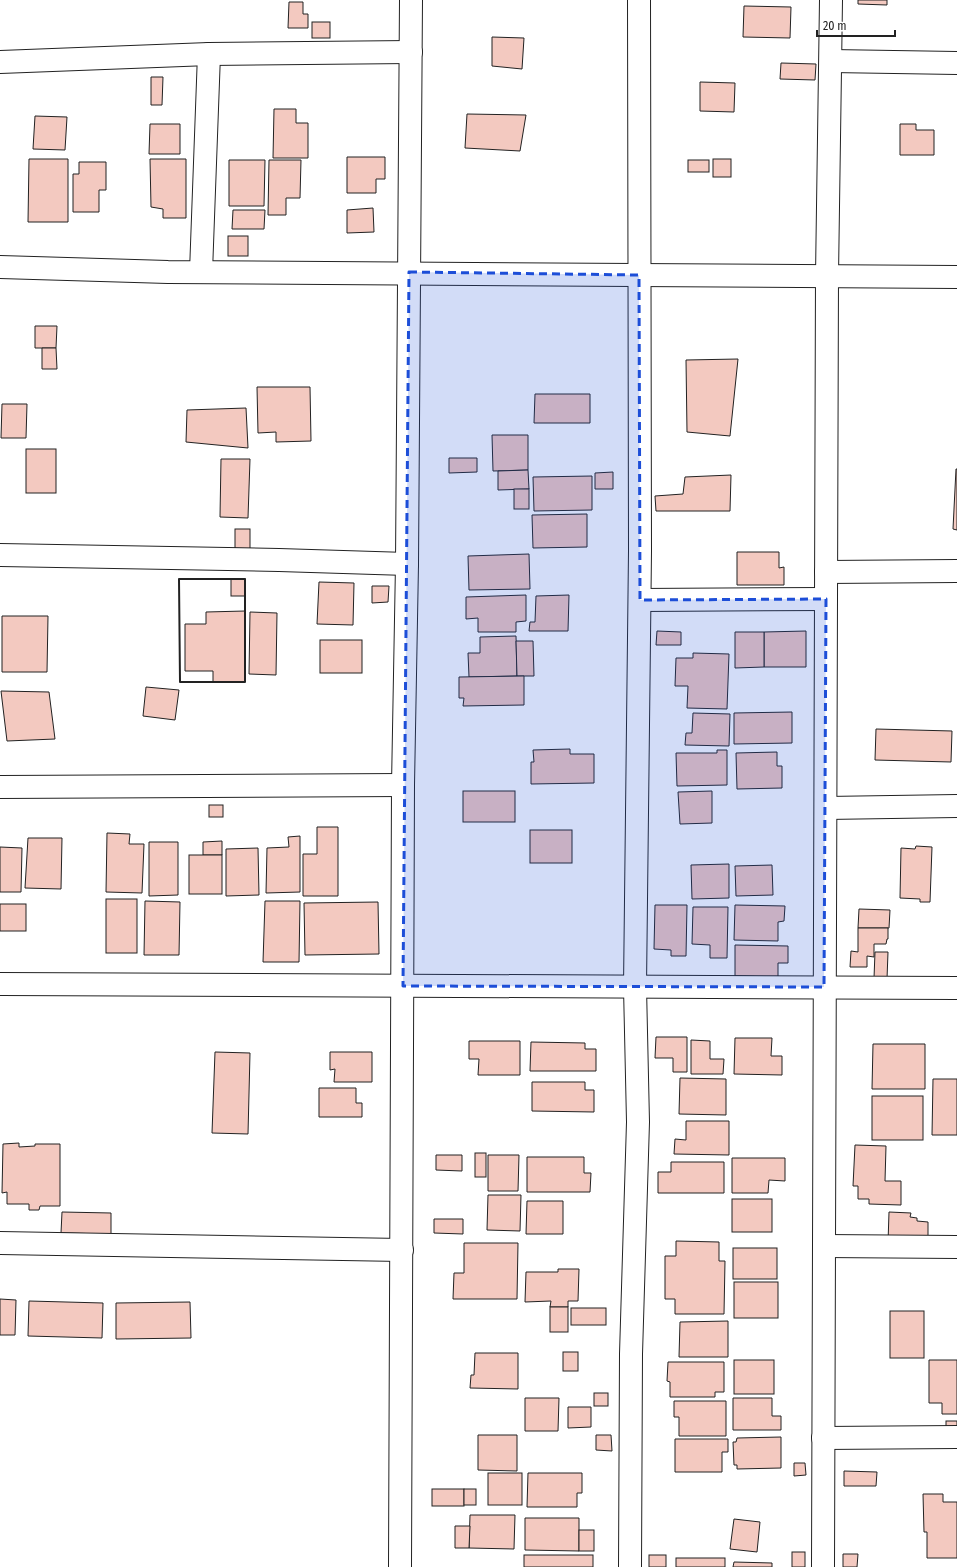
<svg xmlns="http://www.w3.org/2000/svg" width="957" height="1567" font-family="'Fira Sans Condensed',sans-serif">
  <rect width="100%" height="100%" fill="#fff"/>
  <g fill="#f3c9c0" stroke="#222">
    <path d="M858 0H887V5L858 4Z"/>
    <path d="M289 2H303V14H308V28H288Z"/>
    <path d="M744 6 791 7 790 38 743 37Z"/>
    <rect x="312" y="22" width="18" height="16"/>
    <path d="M492 37 524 38 522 69 492 66Z"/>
    <path d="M781 63 816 64 815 80 780 79Z"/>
    <path d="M151 77H163L162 105H151Z"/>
    <path d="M700 82 735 83 734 112 700 111Z"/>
    <path d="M274 109H296V123H308V158H273Z"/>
    <path d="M467 114 526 115 520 151 465 148Z"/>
    <path d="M35 116 67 117 65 150 33 149Z"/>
    <path d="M150 124H180V154H149Z"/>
    <path d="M900 124H916V130H934V155H900Z"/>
    <path d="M347 157H385V179H376V193H347Z"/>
    <path d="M29 159H68V222H28Z"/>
    <path d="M150 159H186V218H163V209L151 207Z"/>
    <rect x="713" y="159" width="18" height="18"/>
    <path d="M229 160H265L264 206H229Z"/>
    <path d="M269 160H301L300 198H286V215H268Z"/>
    <rect x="688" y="160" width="21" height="12"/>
    <path d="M79 162H106V190H99V212H73V174H79Z"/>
    <path d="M373 208 374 232 347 233V210Z"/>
    <path d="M233 210H265L264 229H232Z"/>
    <rect x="228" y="236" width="20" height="20"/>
    <path d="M35 326H57L56 348H35Z"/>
    <path d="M42 348H56L57 369H42Z"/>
    <path d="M738 359 730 436 687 432 686 360Z"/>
    <path d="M257 387H310L311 441 276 442V432L258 433Z"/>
    <path d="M535 394H590V423H534Z"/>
    <path d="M2 404H27L26 438H1Z"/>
    <path d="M246 408 248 448 186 442 187 410Z"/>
    <path d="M492 435H528V470L493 471Z"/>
    <rect x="26" y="449" width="30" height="44"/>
    <path d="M449 458H477V472L449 473Z"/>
    <path d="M221 459H250L248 518 220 517Z"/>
    <path d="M956 469H957V530L953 529Z"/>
    <path d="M528 470 529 489 498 490V471Z"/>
    <path d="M613 472V489H595V473Z"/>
    <path d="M731 475 730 511H656L655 496 683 494 685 477Z"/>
    <path d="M592 476V510L534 511 533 477Z"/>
    <rect x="514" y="489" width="15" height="20"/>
    <path d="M587 514V547L533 548 532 515Z"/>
    <rect x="235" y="529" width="15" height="20"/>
    <path d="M737 552H779V568L784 567V585H737Z"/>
    <path d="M529 554 530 589 469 590 468 556Z"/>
    <rect x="231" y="579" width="14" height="17"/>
    <path d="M319 582 354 583 353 625 317 624Z"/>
    <path d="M372 586H389L388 602 372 603Z"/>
    <path d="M526 595V621L516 622V632H478V618L466 619V597Z"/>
    <path d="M569 595 568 631H529L530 622H535L536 596Z"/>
    <path d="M245 611V682H213V671H185V624H206V612Z"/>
    <path d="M250 612 277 613 276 675 249 674Z"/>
    <path d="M2 616H48L47 672H2Z"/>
    <path d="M657 631 681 632V645H656Z"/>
    <path d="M806 631V667H764V632Z"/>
    <path d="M735 632H764V667L735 668Z"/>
    <path d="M516 636 517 676 469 677 468 653H480V637Z"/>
    <rect x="320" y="640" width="42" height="33"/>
    <path d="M516 641H533L534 676H517Z"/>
    <path d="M693 653 729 654 727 709 687 708 688 686H675L676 658H693Z"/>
    <path d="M524 676V705L463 706 464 698H459V677Z"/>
    <path d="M146 687 179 690 175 720 143 716Z"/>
    <path d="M1 691 49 692 55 739 7 741Z"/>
    <path d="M792 712V743L734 744V713Z"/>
    <path d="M693 713 730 714 729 746 685 745 686 733H692Z"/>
    <path d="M876 729 952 731 951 762 875 760Z"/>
    <path d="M570 749V754H594V783L531 784V762H534L533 750Z"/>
    <path d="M717 750H727V785L677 786 676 753H717Z"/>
    <path d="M777 752V766H782V788L737 789 736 753Z"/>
    <rect x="463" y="791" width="52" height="31"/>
    <path d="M712 791V823L680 824 678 792Z"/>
    <rect x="209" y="805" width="14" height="12"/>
    <path d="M317 827H338V896H303V854H317Z"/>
    <rect x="530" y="830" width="42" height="33"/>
    <path d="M107 833 130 834 129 844H144L142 893 106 892Z"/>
    <path d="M300 836V892L266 893 267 848 289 847 288 837Z"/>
    <path d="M28 838H62L61 889 25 888Z"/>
    <path d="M222 841V855H203V842Z"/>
    <path d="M149 842H178V895L149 896Z"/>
    <path d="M916 846 932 847 930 902H920V899L900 898 901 848 915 849Z"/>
    <path d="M0 847 22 848 21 892H0Z"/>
    <path d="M258 848 259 895 226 896V849Z"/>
    <rect x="189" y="855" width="33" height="39"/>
    <path d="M729 864V898L692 899 691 865Z"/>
    <path d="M772 865 773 895 736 896 735 866Z"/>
    <rect x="106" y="899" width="31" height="54"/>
    <path d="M145 901 180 902 179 955H144Z"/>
    <path d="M265 901H300L299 962H263Z"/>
    <path d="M378 902 379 954 305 955 304 903Z"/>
    <rect x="0" y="904" width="26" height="27"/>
    <path d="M655 905H687L686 956H671V950L654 949Z"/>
    <path d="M735 905 785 906 784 921 778 922V941L734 940Z"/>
    <path d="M693 907H728L727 958H710V945L692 944Z"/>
    <path d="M859 909 890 910 889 928H858Z"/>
    <path d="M858 928H888V939H887L886 944H874V957L867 956V967H850L851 951 858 952Z"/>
    <path d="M735 945 788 946V963H778V977L735 976Z"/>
    <path d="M875 952H888L887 979 874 978Z"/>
    <path d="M656 1037H687V1072H673V1058H655Z"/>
    <path d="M735 1038H772L771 1056H782V1075L734 1074Z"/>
    <path d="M691 1040 710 1041V1059H724L723 1074H691Z"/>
    <path d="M469 1041H520V1075H478L479 1059H469Z"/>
    <path d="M531 1042 585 1043V1049H596V1071H530Z"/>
    <path d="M873 1044H925V1089H872Z"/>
    <path d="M215 1052 250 1053 248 1134 212 1133Z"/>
    <path d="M330 1052H372V1082H334L335 1069 330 1070Z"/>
    <path d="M680 1078 726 1079V1115L679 1114Z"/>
    <path d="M933 1079H957V1135H932Z"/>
    <path d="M532 1082H585V1090H594V1112L532 1111Z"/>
    <path d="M319 1088H356V1103H362V1117H319Z"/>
    <rect x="872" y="1096" width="51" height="44"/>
    <path d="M686 1121H729V1155L674 1154 675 1139 686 1140Z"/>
    <path d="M19 1143V1147L35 1146V1144H60V1206H40L39 1210H29V1204H7V1192L2 1193 3 1144Z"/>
    <path d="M855 1145 886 1146 885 1181H901V1205L869 1204V1199H858V1186H853Z"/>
    <rect x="475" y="1153" width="11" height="24"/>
    <path d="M436 1155H462V1171L436 1170Z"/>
    <path d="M488 1155H519L518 1191H488Z"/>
    <path d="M527 1157H584V1173H591L590 1192H527Z"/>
    <path d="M732 1158H785V1181L769 1180 768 1193H732Z"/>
    <path d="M671 1162H724V1193H658V1172H671Z"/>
    <path d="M488 1195H521L520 1231 487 1230Z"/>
    <rect x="732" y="1199" width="40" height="33"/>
    <path d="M527 1201H563V1234H526Z"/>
    <path d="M62 1212 111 1213V1234L61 1233Z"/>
    <path d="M889 1212 911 1213 910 1217 917 1218V1221L928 1222V1244L888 1243Z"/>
    <path d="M434 1219H463V1234L434 1233Z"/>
    <path d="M676 1241 719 1242V1261H725L724 1314H675V1299H665V1256H676Z"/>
    <path d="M464 1243H518L517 1299H453L454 1273H464Z"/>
    <rect x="733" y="1248" width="44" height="31"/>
    <path d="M558 1269H579L578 1301H568V1307H550L551 1301 525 1302 526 1272H558Z"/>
    <rect x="734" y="1282" width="44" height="36"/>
    <path d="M0 1299 16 1300 15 1335H0Z"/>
    <path d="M29 1301 103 1303 102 1338 28 1336Z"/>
    <path d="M190 1302 191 1338 116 1339V1303Z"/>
    <rect x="550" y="1307" width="18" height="25"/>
    <rect x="571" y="1308" width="35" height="17"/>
    <rect x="890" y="1311" width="34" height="47"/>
    <path d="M728 1321V1357H679L680 1322Z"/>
    <rect x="563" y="1352" width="15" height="19"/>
    <path d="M475 1353H518V1389L470 1388 471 1375H474Z"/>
    <rect x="734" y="1360" width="40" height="34"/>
    <path d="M929 1360H957V1414H942V1403H929Z"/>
    <path d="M668 1362H724V1392H715V1397H670V1382L667 1381Z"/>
    <rect x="594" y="1393" width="14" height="13"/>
    <path d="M525 1398H559L558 1431H525Z"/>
    <path d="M733 1398H772V1416H781V1430H733Z"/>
    <path d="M674 1401H726V1436H679V1417H674Z"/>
    <path d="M568 1407H591V1427L568 1428Z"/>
    <rect x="946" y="1421" width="11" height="12"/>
    <path d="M478 1435H517V1471L478 1470Z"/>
    <path d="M596 1435H611L612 1451 596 1450Z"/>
    <path d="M781 1437V1468L737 1469V1465H734L733 1442H736L737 1438Z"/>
    <path d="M675 1439H728V1452H722V1472H675Z"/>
    <path d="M794 1463H805L806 1475 794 1476Z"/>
    <path d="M844 1471 877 1472 876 1486H844Z"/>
    <rect x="488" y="1473" width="34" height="32"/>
    <path d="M528 1473H582V1493H577V1507H527Z"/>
    <rect x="432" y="1489" width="32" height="17"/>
    <rect x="464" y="1489" width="12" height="16"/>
    <path d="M923 1494H943V1502H957V1558H927V1532H924Z"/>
    <path d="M470 1515H515L514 1549 469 1548Z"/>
    <path d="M525 1518H579V1551L525 1550Z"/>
    <path d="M734 1519 760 1522 757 1552 730 1549Z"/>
    <path d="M455 1526H470L469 1548H455Z"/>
    <rect x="579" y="1530" width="15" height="21"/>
    <rect x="792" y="1552" width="13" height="15"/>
    <path d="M843 1554H858L857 1567H843Z"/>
    <rect x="524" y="1555" width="69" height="12"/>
    <rect x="649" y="1555" width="17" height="12"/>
    <rect x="676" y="1558" width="49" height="9"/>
    <path d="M734 1562 772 1563V1567H733Z"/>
  </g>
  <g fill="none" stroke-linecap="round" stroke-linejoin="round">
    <g stroke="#222" stroke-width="24">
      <g id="minor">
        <path d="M831 61 957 63"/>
        <path d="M0 62 209 54 411 52"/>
        <path d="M0 267 168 272 957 277"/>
        <path d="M201 272 209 54"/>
        <path d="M0 555 279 560 407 564"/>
        <path d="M826 572 957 571"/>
        <path d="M640 600 826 599"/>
        <path d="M0 787 403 785"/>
        <path d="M826 808 957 806"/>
        <path d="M0 984 957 988"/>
        <path d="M0 1243 402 1250"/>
        <path d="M824 1246 957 1247"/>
        <path d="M823 1438 957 1437"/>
        <path d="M400 1567 403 785 407 564 411 0"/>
        <path d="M630 1567 631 1354 638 1122 635 987 640 551 639 0"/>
        <path d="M823 1567 827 276 831 0"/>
      </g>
    </g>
    <use href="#minor" stroke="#fff" stroke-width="22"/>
    <path stroke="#222" stroke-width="2" d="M179 579H245V682H180Z"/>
  </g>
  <path fill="#1d4ed8" fill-opacity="0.2" stroke="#1d4ed8" stroke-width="3" stroke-dasharray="8 5" stroke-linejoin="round" d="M409 272 639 275 640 600 826 599 824 987 403 986Z"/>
  <path d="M817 30v6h78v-6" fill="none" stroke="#222222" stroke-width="2"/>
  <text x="823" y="30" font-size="12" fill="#222222" stroke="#ffffff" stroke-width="3" paint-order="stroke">20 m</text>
</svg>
